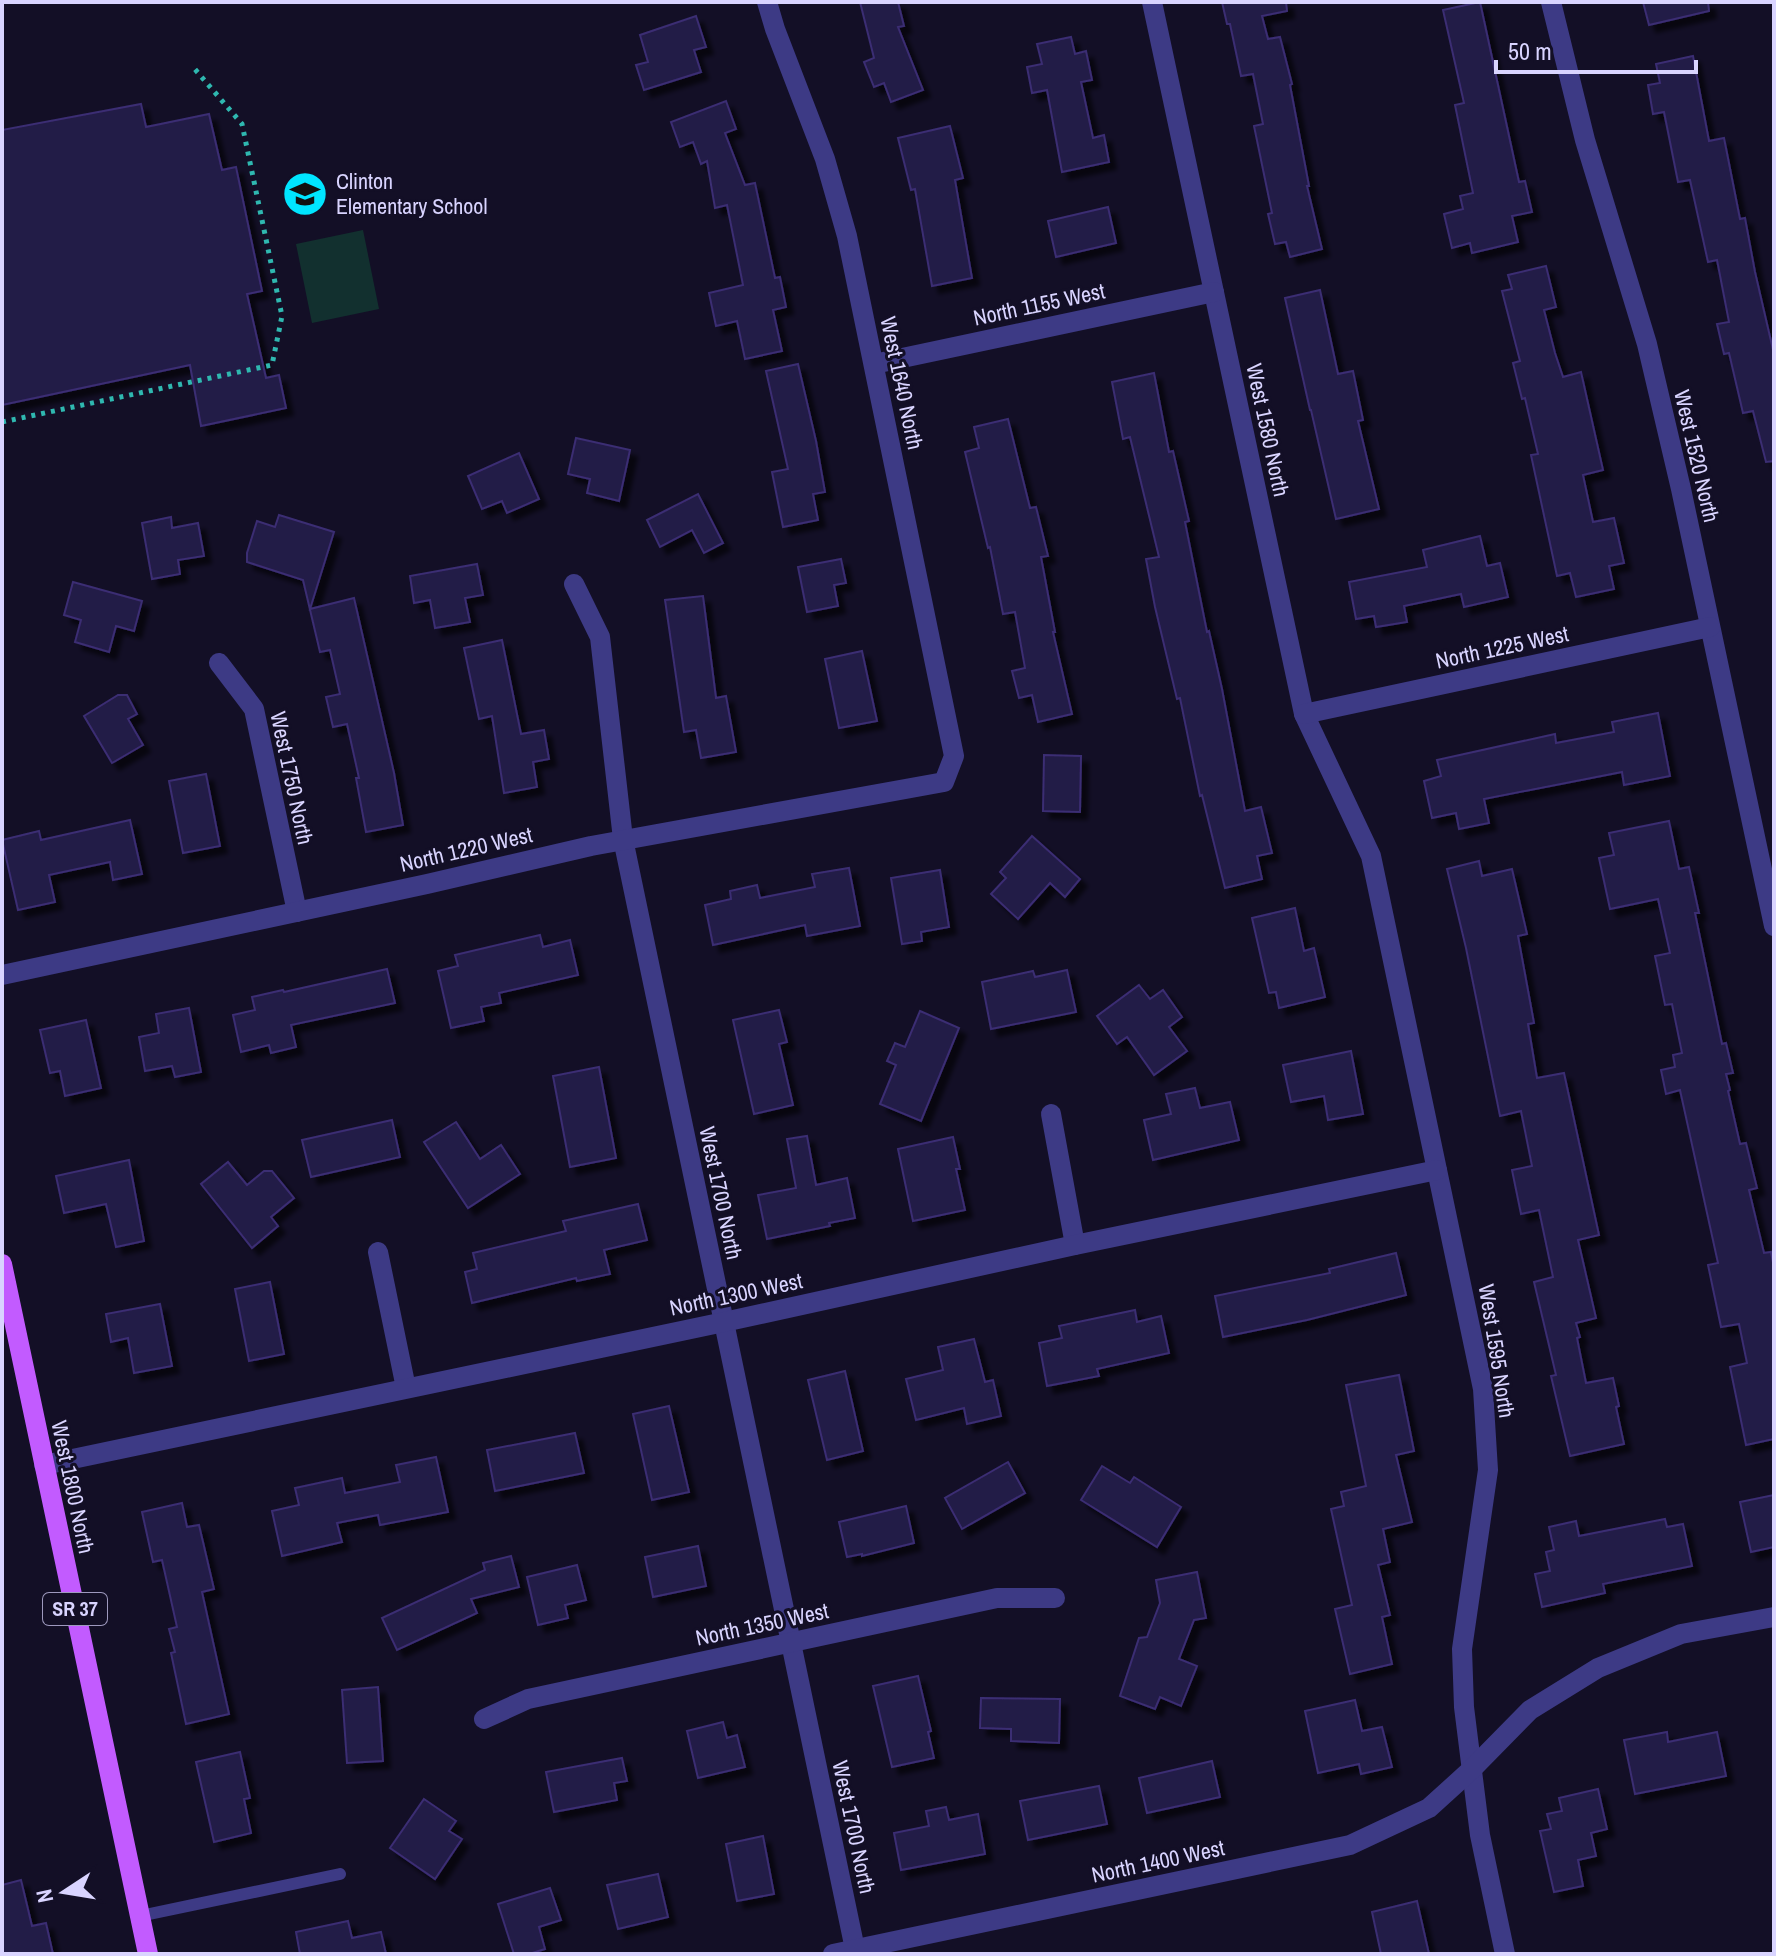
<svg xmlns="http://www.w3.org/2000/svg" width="1776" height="1956" font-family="'Archivo Narrow',sans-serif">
  <defs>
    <filter id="shadow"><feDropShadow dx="7" dy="7" stdDeviation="2" flood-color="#0009"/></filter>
  </defs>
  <rect width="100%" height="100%" fill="#130f26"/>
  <path fill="#12302f" d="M363 230 379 309 312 323 296 244Z"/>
  <g fill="#241b47" stroke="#3b2d73" stroke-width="2" filter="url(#shadow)">
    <path d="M860 2H898L904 26 898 27 923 90 891 102 884 83 874 87 864 62 874 58Z"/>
    <path d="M1222 2H1286L1287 11 1262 16 1268 39 1280 37 1292 84 1290 85 1309 186H1307L1322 249 1290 257 1286 242 1275 244 1268 214 1272 213 1254 126 1263 124 1253 74 1241 76 1230 24H1227Z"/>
    <path d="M1480 2 1519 182 1525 181 1532 212 1512 216 1518 242 1472 253 1470 243 1452 248 1444 214 1463 209 1460 196 1473 193 1455 105 1464 103 1443 10Z"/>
    <path d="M1643 2H1708L1709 11 1649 25Z"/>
    <path d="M696 16 706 47 694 50 701 72 644 90 636 65 648 62 640 35Z"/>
    <path d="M1071 37 1075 54 1086 51 1092 80 1081 82 1093 138 1104 135 1109 162 1062 172 1047 90 1032 93 1027 67 1042 64 1037 44Z"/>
    <path d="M1693 56 1709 141 1724 138 1740 219 1745 218 1755 272 1774 354V461L1766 462 1753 411 1743 413 1729 353 1724 354 1717 324 1729 322 1717 260 1708 262 1690 180 1678 182 1664 112 1653 114 1648 85 1660 83 1656 64Z"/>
    <path d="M726 101 736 129 725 133 745 185 755 183 775 278 780 277 786 307 773 310 782 351 745 359 737 321 716 326 709 293 743 285 727 205 715 208 707 161 701 164 693 142 680 147 671 122Z"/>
    <path d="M141 104 146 127 209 114 222 170 236 167 262 291 247 294 266 378 279 375 286 408 201 426 190 365 2 405V130Z"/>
    <path d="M950 126 963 178 955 180 972 278 932 286 915 189 911 190 898 138Z"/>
    <path d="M1108 207 1116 243 1056 257 1048 221Z"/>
    <path d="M1546 266 1556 307 1544 310 1555 353 1563 377 1581 372 1603 470 1583 475 1593 522 1614 518 1624 563 1609 566 1614 589 1576 597 1570 573 1557 576 1531 455 1538 454 1525 398 1522 399 1513 363 1520 361 1502 291 1512 289 1508 275Z"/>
    <path d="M1320 290 1338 374 1353 371 1363 420 1358 421 1379 509 1336 519 1311 410H1310L1285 298Z"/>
    <path d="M798 364 816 441 825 492 813 494 818 520 783 527 772 472 788 469 766 371Z"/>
    <path d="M1154 373 1169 452 1173 451 1189 521 1185 522 1207 632 1209 631 1222 689 1245 811 1261 807 1272 853 1257 856 1262 879 1225 888 1202 795 1200 796 1180 698 1177 699 1155 607 1146 559 1159 557 1130 437 1123 439 1112 382Z"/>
    <path d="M1008 419 1030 508 1036 507 1048 556 1041 557 1055 632H1053L1072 714 1038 722 1032 695 1019 698 1012 671 1025 668 1015 612 1003 614 990 547 988 548 965 452 979 448 974 427Z"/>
    <path d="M576 438 630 450 619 501 587 493 590 479 568 474Z"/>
    <path d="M519 453 539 499 507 513 502 501 482 509 468 476Z"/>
    <path d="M698 494 723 543 704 553 692 530 660 547 647 520Z"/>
    <path d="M279 515 334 532 310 609 354 598 394 773 403 825 366 832 356 778H359L347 724 333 727 326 697 340 694 330 650 320 652 303 580 247 562V553L257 521 275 527Z"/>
    <path d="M171 517 172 528 198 523 204 556 178 560 180 574 152 579 142 523Z"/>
    <path d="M1480 536 1487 566 1500 563 1508 597 1464 607 1461 594 1404 606 1407 622 1376 627 1374 616 1356 619 1349 582 1427 567 1423 550Z"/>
    <path d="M841 559 846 583 834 585 838 606 807 612 798 567Z"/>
    <path d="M477 564 483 595 465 598 470 622 435 628 430 600 414 603 410 576Z"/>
    <path d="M73 582 142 601 134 631 116 626 109 652 75 642 81 620 64 615Z"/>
    <path d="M703 596 716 698 726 696 736 752 701 758 696 730 684 732 665 600Z"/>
    <path d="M502 640 521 734 544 730 549 759 533 762 537 787 504 793 492 716 479 719 464 648Z"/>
    <path d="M862 651 877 721 839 728 825 659Z"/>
    <path d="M118 695H127L137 714 128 719 143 745 112 763 84 716Z"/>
    <path d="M1658 713 1670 776 1624 785 1622 772 1484 799 1489 823 1459 829 1456 813 1432 818 1424 781 1441 776 1437 760 1555 734 1556 743 1614 732 1612 722Z"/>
    <path d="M1044 755 1081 756 1080 812 1043 811Z"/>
    <path d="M206 774 220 846 183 853 169 781Z"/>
    <path d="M130 820 142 874 113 880 110 862 49 875 55 902 18 910 2 840 39 831 41 840Z"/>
    <path d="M1669 821 1679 869 1689 867 1699 913H1695L1722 1044 1726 1043 1733 1073 1726 1074 1730 1090 1728 1091 1740 1144 1746 1143 1757 1188 1749 1190 1764 1253 1771 1252 1774 1268V1439L1746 1445 1730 1367 1747 1363 1739 1324 1721 1327 1708 1265 1718 1263 1680 1090 1666 1094 1661 1070 1675 1067 1673 1055 1682 1053 1672 1004 1665 1005 1655 956 1670 953 1658 899 1610 909 1599 858 1614 855 1609 833Z"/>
    <path d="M1032 836 1080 879 1065 897 1050 883 1018 919 991 894 1006 878 1000 872Z"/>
    <path d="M1479 861 1482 876 1512 869 1527 934 1518 936 1534 1023 1528 1024 1537 1078 1564 1073 1599 1235 1578 1240 1596 1318 1576 1323 1580 1337 1577 1338 1586 1383 1613 1378 1619 1406 1616 1407 1624 1444 1570 1456 1551 1376 1556 1375 1534 1282 1553 1277 1539 1210 1521 1214 1512 1170 1532 1166 1521 1111 1500 1116 1466 948 1447 869Z"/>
    <path d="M849 868 860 926 807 936 805 925 713 945 705 905 731 899 730 891 757 885 760 898 815 887 812 874Z"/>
    <path d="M940 870 949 927 921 932 922 941 902 944 891 878Z"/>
    <path d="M1295 908 1304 951 1314 948 1325 997 1279 1008 1276 992 1269 993 1252 918Z"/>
    <path d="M540 935 543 947 570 940 578 975 499 993 501 1003 481 1007 484 1021 451 1028 438 971 458 966 455 955Z"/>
    <path d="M387 969 395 1003 291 1025 296 1047 271 1053 269 1045 241 1052 233 1015 255 1010 252 997 283 990 284 992Z"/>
    <path d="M1067 970 1076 1012 991 1029 982 982 1033 971 1035 977Z"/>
    <path d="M1139 985 1150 999 1163 990 1182 1017 1169 1027 1187 1051 1154 1075 1127 1037 1117 1044 1097 1016Z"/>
    <path d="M189 1008 201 1072 175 1077 172 1066 145 1071 139 1037 159 1033 156 1014Z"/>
    <path d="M779 1010 787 1042 779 1044 793 1105 754 1114 733 1020Z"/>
    <path d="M920 1011 959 1028 921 1121 880 1104 896 1065 887 1061 895 1043 905 1047Z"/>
    <path d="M86 1020 101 1088 65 1096 60 1071 50 1073 40 1030Z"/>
    <path d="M1351 1051 1363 1114 1328 1120 1324 1096 1291 1102 1283 1065Z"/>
    <path d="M599 1067 616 1158 570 1167 553 1076Z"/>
    <path d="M1195 1088 1200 1108 1230 1102 1239 1140 1153 1160 1144 1120 1171 1114 1166 1094Z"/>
    <path d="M392 1120 400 1157 311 1177 302 1140Z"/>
    <path d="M456 1122 480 1159 501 1145 520 1174 468 1208 424 1142Z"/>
    <path d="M807 1136 816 1185 847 1178 855 1218 829 1223 830 1226 767 1239 758 1195 796 1188 787 1139Z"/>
    <path d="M953 1137 960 1169H956L965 1210 913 1221 898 1149Z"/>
    <path d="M129 1160 144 1241 116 1247 106 1204 64 1213 56 1176Z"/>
    <path d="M228 1162 247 1185 264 1171H272L294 1198 271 1217 278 1226 252 1248 201 1184Z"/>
    <path d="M638 1204 647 1240 604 1250 610 1274 577 1281 576 1278 472 1303 465 1272 477 1269 473 1253 566 1231 563 1221Z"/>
    <path d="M1396 1253 1406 1295 1307 1320 1223 1337 1215 1296 1330 1273 1329 1269Z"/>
    <path d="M270 1282 284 1354 249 1361 235 1289Z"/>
    <path d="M160 1304 172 1366 134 1373 128 1338 111 1342 106 1314Z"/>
    <path d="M1135 1310 1137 1322 1161 1316 1169 1353 1097 1369 1099 1376 1047 1386 1039 1343 1062 1338 1059 1326Z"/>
    <path d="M974 1339 985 1382 993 1380 1001 1416 967 1424 964 1408 916 1420 906 1379 943 1370 938 1347Z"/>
    <path d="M845 1371 863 1451 827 1460 808 1380Z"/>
    <path d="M1399 1375 1414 1451 1396 1455 1412 1522 1383 1529 1390 1562 1378 1565 1390 1615 1382 1617 1392 1664 1350 1674 1335 1609 1352 1605 1331 1509 1344 1506 1341 1492 1366 1486 1346 1385Z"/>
    <path d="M669 1406 689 1492 652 1500 633 1414Z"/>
    <path d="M575 1433 584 1473 495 1491 487 1450Z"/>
    <path d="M436 1457 448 1512 380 1525 378 1515 337 1523 342 1542 282 1556 272 1511 299 1505 295 1488 342 1478 345 1493 400 1482 396 1465Z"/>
    <path d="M1008 1462 1025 1493 962 1529 945 1498Z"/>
    <path d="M1102 1466 1130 1483 1134 1477 1181 1507 1157 1547 1081 1500Z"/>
    <path d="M1774 1495V1547L1751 1552 1740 1502Z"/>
    <path d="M182 1503 187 1527 199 1525 214 1589 202 1592 229 1714 186 1724 171 1653 175 1652 169 1629 177 1627 162 1560 153 1562 142 1512Z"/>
    <path d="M906 1506 914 1543 862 1556V1554L847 1557 839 1522Z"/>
    <path d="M1665 1519 1667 1527 1683 1524 1692 1566 1603 1584 1605 1593 1542 1607 1535 1574 1550 1571 1546 1552 1554 1550 1549 1527 1576 1521 1579 1536Z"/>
    <path d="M698 1546 706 1586 653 1597 645 1557Z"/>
    <path d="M511 1556 519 1587 471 1599 477 1613 397 1650 382 1618 485 1570 483 1563Z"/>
    <path d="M577 1565 586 1600 565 1605 568 1618 538 1625 527 1577Z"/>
    <path d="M1197 1572 1206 1618 1194 1620 1179 1659 1197 1666 1181 1706 1160 1697 1155 1709 1120 1696 1139 1638 1147 1637 1160 1603 1156 1580Z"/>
    <path d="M918 1676 931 1731 928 1732 934 1758 892 1767 873 1686Z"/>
    <path d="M378 1687 383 1761 347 1763 342 1690Z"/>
    <path d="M981 1698 1060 1699 1059 1743 1011 1741V1729L980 1728Z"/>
    <path d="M1355 1700 1362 1731 1382 1727 1392 1767 1361 1774 1359 1764 1318 1773 1305 1711Z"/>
    <path d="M723 1722 727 1738 737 1735 745 1767 698 1778 687 1731Z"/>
    <path d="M1667 1732 1668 1742 1717 1732 1726 1776 1635 1794 1624 1740Z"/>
    <path d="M240 1752 250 1798 244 1799 251 1833 214 1842 196 1762Z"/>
    <path d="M622 1758 627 1781 614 1783 617 1800 554 1812 546 1772Z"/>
    <path d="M1212 1761 1220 1797 1147 1813 1139 1778Z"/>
    <path d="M1099 1786 1107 1824 1028 1840 1020 1801Z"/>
    <path d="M1598 1789 1607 1829 1591 1833 1596 1856 1578 1860 1583 1886 1554 1892 1540 1831 1551 1829 1547 1814 1562 1811 1559 1798Z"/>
    <path d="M424 1799 456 1821 449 1831 462 1839 435 1879 390 1848Z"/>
    <path d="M946 1807 949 1820 978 1814 985 1854 901 1870 894 1833 929 1826 926 1811Z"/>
    <path d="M763 1836 774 1894 737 1901 726 1844Z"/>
    <path d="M658 1874 668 1917 618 1929 607 1885Z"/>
    <path d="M21 1880 32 1926 46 1923 53 1954H2V1885Z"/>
    <path d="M550 1888 561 1920 539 1927 545 1949 529 1954H514L498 1904Z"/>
    <path d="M1417 1901 1429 1954H1381L1372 1912Z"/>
    <path d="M348 1921 352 1938 381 1932 386 1954H300L296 1932Z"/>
  </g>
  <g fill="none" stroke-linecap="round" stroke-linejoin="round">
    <path stroke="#2fb8b0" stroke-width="5" stroke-dasharray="4 6" stroke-linecap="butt" d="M2 422 272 365 282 316 242 124 193 67"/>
    <path stroke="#3d3a85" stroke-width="12" d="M140 1916 340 1874"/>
    <g stroke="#3d3a85" stroke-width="20">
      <path d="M1152 2 1304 714 1371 856 1483 1389 1488 1470 1462 1649 1464 1707 1480 1835 1505 1954"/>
      <path d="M1551 2 1585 140 1647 344 1681 489 1774 926"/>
      <path d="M874 364 1214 292"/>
      <path d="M574 584 600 637 623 839 856 1954"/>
      <path d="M219 663 254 709 297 912"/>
      <path d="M1304 714 1710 627"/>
      <path d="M2 975 427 884 591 846 944 782 954 756 847 236 825 159 775 29 767 2"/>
      <path d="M1051 1114 1075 1245"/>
      <path d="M378 1252 406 1388"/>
      <path d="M44 1465 724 1322 1075 1245 1437 1170"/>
      <path d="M484 1719 528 1699 997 1598H1055"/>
      <path d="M833 1954 1350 1845 1429 1808 1472 1769 1530 1710 1598 1668 1681 1634 1774 1617"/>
    </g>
    <path stroke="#c25bff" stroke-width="20" d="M2 1264 148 1954"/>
  </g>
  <defs>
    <g id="school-disc" transform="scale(2.3)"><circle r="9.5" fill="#00e5ff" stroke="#130f26"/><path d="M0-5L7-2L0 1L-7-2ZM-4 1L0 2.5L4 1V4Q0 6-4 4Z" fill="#111"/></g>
  </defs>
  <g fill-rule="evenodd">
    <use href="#school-disc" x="305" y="194"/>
  </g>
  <g text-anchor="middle" stroke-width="6" stroke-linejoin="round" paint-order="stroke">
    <rect fill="#130f26" stroke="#9e99be" stroke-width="2" x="43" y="1593" width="64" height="32" rx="6"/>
    <g font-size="20" font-weight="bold" fill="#d9d4ff">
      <text x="75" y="1616">SR 37</text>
    </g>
    <g font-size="22" fill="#d9d4ff" stroke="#130f26" text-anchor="start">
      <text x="336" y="189">Clinton<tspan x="336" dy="25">Elementary School</tspan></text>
    </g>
    <g font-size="22" fill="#d9d4ff" stroke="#130f26">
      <text transform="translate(1039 304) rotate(-12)" y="8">North 1155 West</text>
      <text transform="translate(902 383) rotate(78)" y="8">West 1640 North</text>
      <text transform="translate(1268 430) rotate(78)" y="8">West 1580 North</text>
      <text transform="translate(1697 456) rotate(77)" y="8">West 1520 North</text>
      <text transform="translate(1502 647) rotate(-12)" y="8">North 1225 West</text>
      <text transform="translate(292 778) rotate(78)" y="8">West 1750 North</text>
      <text transform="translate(466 849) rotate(-13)" y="8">North 1220 West</text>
      <text transform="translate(721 1193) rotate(78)" y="8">West 1700 North</text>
      <text transform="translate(736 1294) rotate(-12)" y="8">North 1300 West</text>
      <text transform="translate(1497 1351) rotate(81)" y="8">West 1595 North</text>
      <text transform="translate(73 1487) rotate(78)" y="8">West 1800 North</text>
      <text transform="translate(762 1624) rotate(-12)" y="8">North 1350 West</text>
      <text transform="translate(854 1827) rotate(78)" y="8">West 1700 North</text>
      <text transform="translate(1158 1861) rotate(-12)" y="8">North 1400 West</text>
    </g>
  </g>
  <rect width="1776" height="1956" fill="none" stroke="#d9d4ff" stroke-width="8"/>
  <g transform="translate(64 1892) rotate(258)" stroke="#130f26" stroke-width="6" paint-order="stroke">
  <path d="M0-6L14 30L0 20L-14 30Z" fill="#d9d4ff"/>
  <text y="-12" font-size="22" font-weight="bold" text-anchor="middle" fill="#d9d4ff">N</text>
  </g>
  <path d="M1496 60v12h200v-12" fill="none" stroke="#d9d4ff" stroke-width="4"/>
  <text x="1508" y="60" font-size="24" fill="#d9d4ff" stroke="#130f26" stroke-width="6" paint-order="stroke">50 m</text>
</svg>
